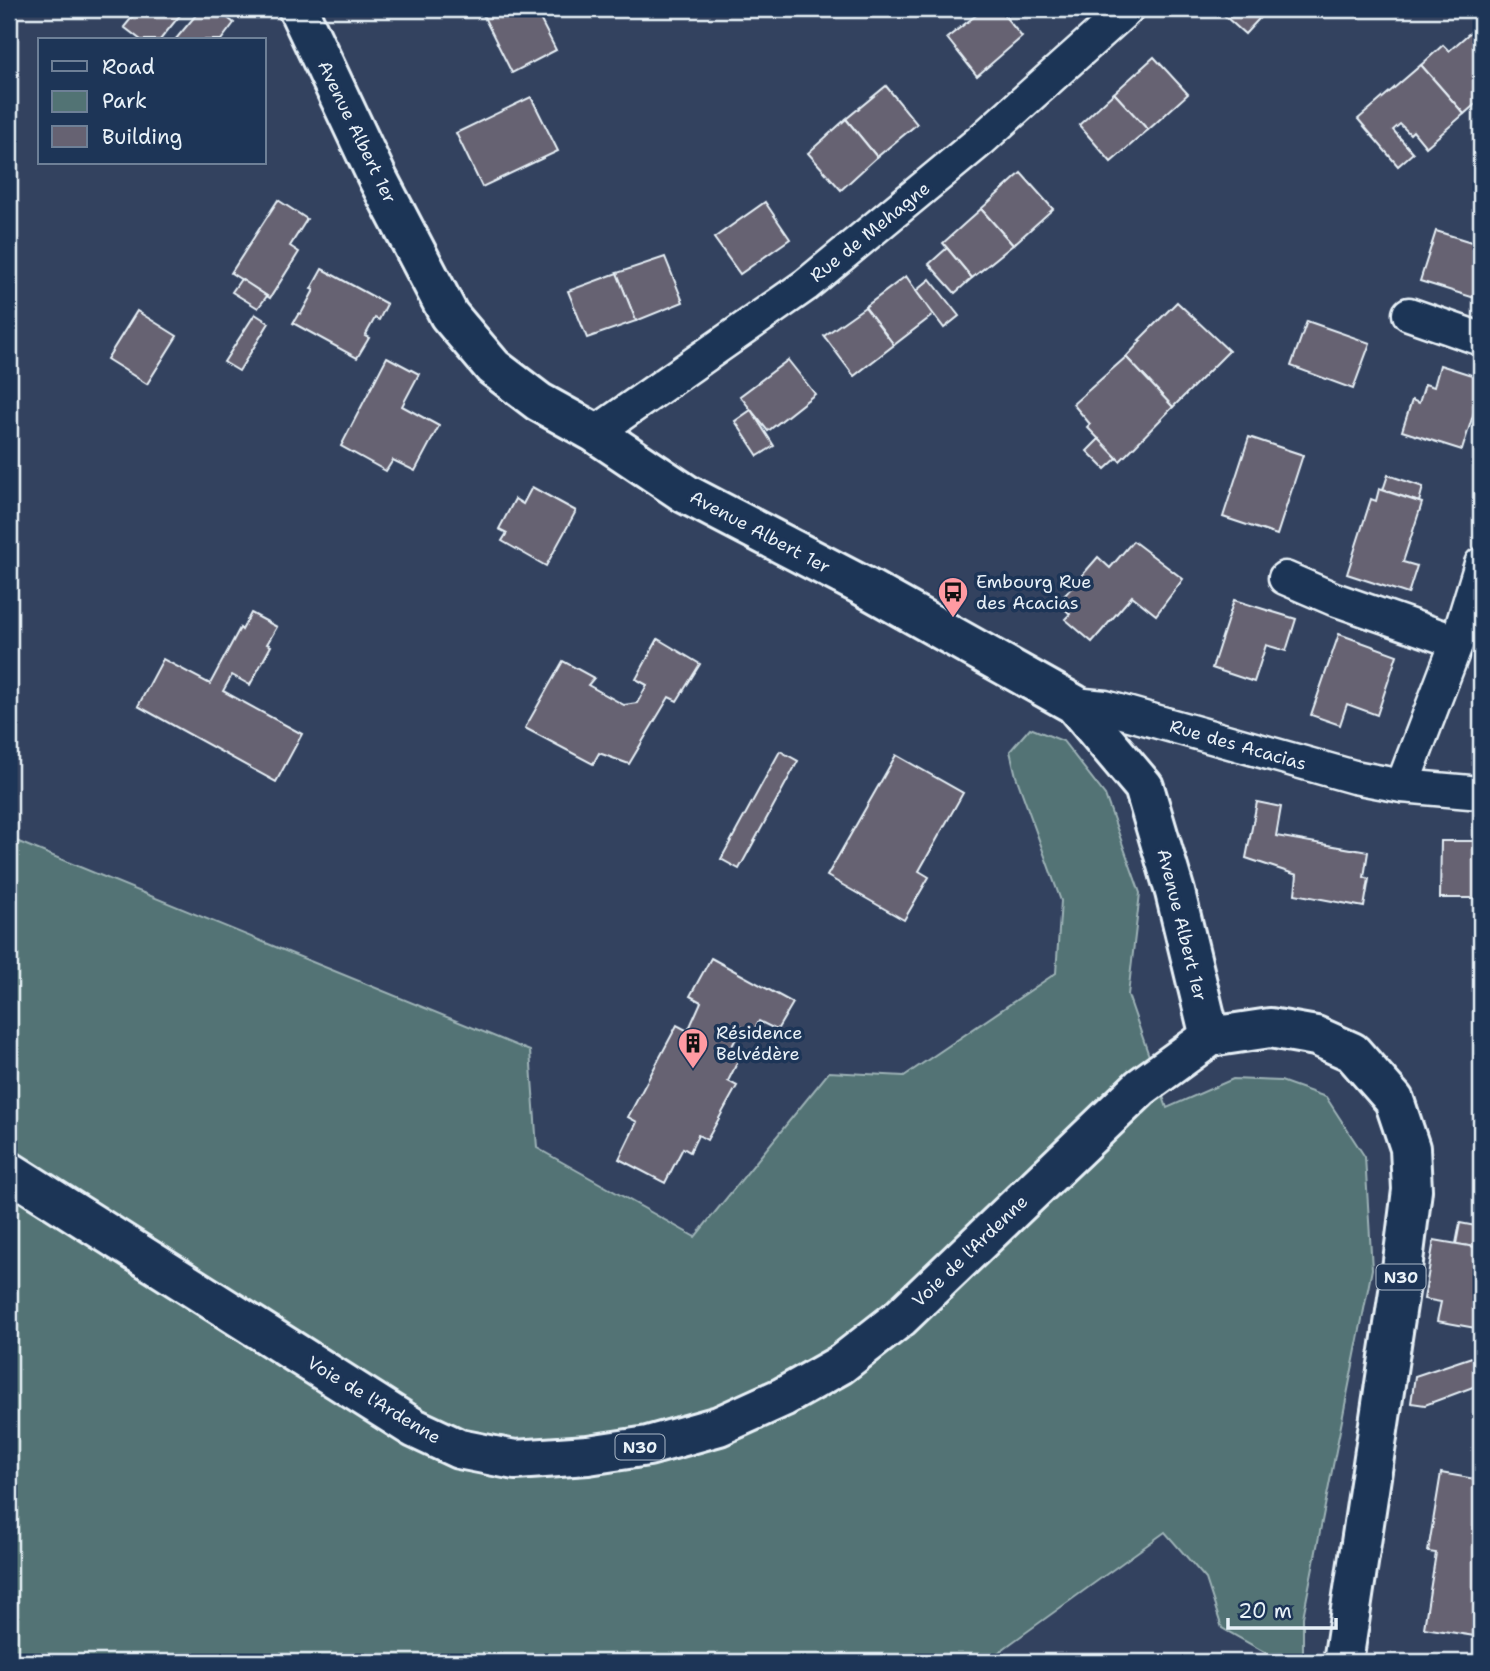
<svg xmlns="http://www.w3.org/2000/svg" width="1490" height="1671" font-family="'Shantell Sans',sans-serif">
  <rect width="100%" height="100%" fill="#33425f"/>
  <filter id="ink" filterUnits="userSpaceOnUse"><feTurbulence type="fractalNoise" baseFrequency=".0143" numOctaves="2"/><feDisplacementMap in="SourceGraphic" scale="14" xChannelSelector="R" yChannelSelector="G"/><feConvolveMatrix kernelMatrix="1 2 1 2 8 2 1 2 1" color-interpolation-filters="sRGB"/></filter>
  <g filter="url(#ink)">
    <path fill="#527374" stroke="#9db2b6" stroke-width="2" d="M1030 728 1063 741 1105 795 1140 893 1128 995 1167 1108 1233 1079 1281 1081 1326 1097 1365 1157 1372 1269 1303 1617V1662H1282L1222 1628 1206 1579 1165 1532 985 1662H9V838L530 1051 537 1148 695 1237 829 1072 904 1076 1056 973 1061 901 1016 776 1010 751Z"/>
    <g fill="#666272" stroke="#e8f1f8" stroke-width="2">
      <path d="M139 9H185L160 40H141L124 27Z"/>
      <path d="M201 9H207L217 17 220 12 234 23 221 40H175Z"/>
      <path d="M480 9H535L556 50 512 73Z"/>
      <path d="M984 9H999L1022 37 977 76 947 38Z"/>
      <path d="M1217 9H1268L1245 34Z"/>
      <path d="M1480 24 1481 99 1464 114 1421 65 1443 45 1449 51Z"/>
      <path d="M1154 57 1188 94 1148 130 1114 93Z"/>
      <path d="M1421 65 1464 114 1426 147 1413 131 1410 134 1400 124 1393 130 1413 153 1398 166 1358 119Z"/>
      <path d="M886 86 917 124 877 157 846 119Z"/>
      <path d="M1114 93 1148 130 1111 162 1079 125Z"/>
      <path d="M531 97 558 151 482 187 456 133Z"/>
      <path d="M846 119 877 157 841 190 808 153Z"/>
      <path d="M1021 173 1053 209 1013 245 981 209Z"/>
      <path d="M278 200 307 219 290 246 299 252 270 298 231 273Z"/>
      <path d="M765 202 790 239 740 274 714 238Z"/>
      <path d="M981 209 1013 245 972 278 943 243Z"/>
      <path d="M1436 231 1481 245V300L1420 281Z"/>
      <path d="M947 248 972 278 955 293 929 264Z"/>
      <path d="M665 257 683 302 636 321 617 273Z"/>
      <path d="M322 269 387 304 379 320 375 318 365 336 369 338 357 358 293 323 299 313 301 314 314 290 311 289Z"/>
      <path d="M617 273 636 321 587 338 568 291Z"/>
      <path d="M906 276 933 315 894 345 865 307Z"/>
      <path d="M241 279 267 296 258 308 232 292Z"/>
      <path d="M930 279 959 316 944 328 916 291Z"/>
      <path d="M1177 302 1229 351 1173 407 1126 357 1141 341 1139 340Z"/>
      <path d="M865 307 894 345 854 376 824 336Z"/>
      <path d="M137 311 177 336 147 384 107 359Z"/>
      <path d="M255 314 269 323 239 371 224 362Z"/>
      <path d="M1307 321 1370 343 1353 389 1291 366Z"/>
      <path d="M387 357 419 374 402 406 439 426 415 471 393 460 386 471 341 446Z"/>
      <path d="M1126 357 1173 407 1120 461 1087 427 1090 424 1073 404Z"/>
      <path d="M788 360 815 394 768 431 740 396Z"/>
      <path d="M1440 365 1481 378V390L1462 450 1402 431 1412 400 1419 403 1425 384 1434 387Z"/>
      <path d="M751 410 774 446 758 456 735 421Z"/>
      <path d="M1249 437 1303 455 1277 535 1223 517Z"/>
      <path d="M1099 439 1117 458 1105 469 1087 451Z"/>
      <path d="M1388 475 1423 487 1419 502 1383 490Z"/>
      <path d="M532 487 576 511 546 566 502 541 507 533 499 529 515 499 523 504Z"/>
      <path d="M1379 489 1422 503 1403 562 1417 566 1408 594 1347 574 1371 499 1376 501Z"/>
      <path d="M1133 541 1183 579 1156 615 1132 596 1092 642 1065 619 1070 614 1058 603 1098 557 1110 568Z"/>
      <path d="M1234 600 1296 619 1286 651 1266 645 1254 682 1212 668Z"/>
      <path d="M251 613 277 627 267 644 271 646 250 685 232 675 223 691 302 734 276 782 138 706 163 659 210 684 240 628 242 630Z"/>
      <path d="M1339 634 1397 655 1377 715 1347 704 1340 725 1311 715Z"/>
      <path d="M658 639 700 664 677 701 669 697 629 764 599 753 593 764 525 728 563 661 594 678 588 685 624 705 637 703 647 685 636 679Z"/>
      <path d="M780 751 798 761 739 869 721 859Z"/>
      <path d="M896 755 963 793 919 871 929 877 904 920 827 876Z"/>
      <path d="M1257 802 1281 807 1276 836 1368 852 1364 877 1369 879 1364 907 1295 894 1297 875 1246 858Z"/>
      <path d="M1441 841H1481V898H1440Z"/>
      <path d="M711 958 793 1003 777 1030 759 1021 753 1032 742 1027 729 1052 739 1059 728 1081 737 1086 707 1140 698 1135 690 1152 683 1148 665 1183 619 1159 637 1122 628 1117 677 1025 688 1031 701 1002 690 996Z"/>
      <path d="M1460 1223 1481 1227V1248L1456 1244Z"/>
      <path d="M1434 1240 1481 1248V1329L1437 1321 1441 1302 1424 1299Z"/>
      <path d="M1481 1354V1384L1425 1405 1411 1403 1415 1376Z"/>
      <path d="M1441 1473 1481 1480V1637L1424 1628 1436 1553 1428 1552Z"/>
    </g>
    <g fill="none" stroke-linecap="round" stroke-linejoin="round">
      <g stroke="#e8f1f8" stroke-width="37">
        <g id="street">
          <path d="M1409 314 1481 339"/>
          <path d="M595 433 806 285 980 141 1127 9"/>
          <path d="M1285 578 1334 599 1457 642"/>
          <path d="M1074 704 1105 707 1354 777 1402 786 1457 642 1481 564"/>
          <path d="M1402 786 1481 793"/>
        </g>
      </g>
      <g stroke="#e8f1f8" stroke-width="44">
        <path id="secondary" d="M298 9 378 179 449 315 493 367 539 402 595 433 686 494 865 587 1074 704 1144 787 1175 892 1210 1037"/>
      </g>
      <g stroke="#e8f1f8" stroke-width="44">
        <path id="primary" d="M9 1171 414 1428 459 1449 515 1460 588 1455 648 1446 719 1426 783 1397 840 1365 900 1318 1141 1087 1210 1037 1270 1028 1316 1036 1352 1052 1394 1100 1410 1148 1412 1190 1400 1285 1343 1662"/>
      </g>
      <use href="#street" stroke="#1d3557" stroke-width="32"/>
      <use href="#secondary" stroke="#1d3557" stroke-width="38"/>
      <use href="#primary" stroke="#1d3557" stroke-width="38"/>
    </g>
  </g>
  <defs>
    <g id="bus-pin" transform="scale(1.575)"><path d="M0 17L-7.5 6A9.5 9.5 0 1 1 7.5 6Z" fill="#ff9aa2" stroke="#1d3557"/><path d="M-5-6H5V4H4V6H2V4H-2V6H-4V4H-5ZM-3.5-4V0h7V-4ZM-3.5 1.2v1.5H-2V1.2ZM2 1.2v1.5H3.5V1.2Z" fill="#111"/></g>
    <g id="building-pin" transform="scale(1.575)"><path d="M0 17L-7.5 6A9.5 9.5 0 1 1 7.5 6Z" fill="#ff9aa2" stroke="#1d3557"/><path d="M-4-6H4V6H1V3H-1V6H-4ZM-2.5-4.3h1.7v1.8h-1.7ZM.8-4.3h1.7v1.8H.8ZM-2.5-1h1.7V.8h-1.7ZM.8-1h1.7V.8H.8Z" fill="#111"/></g>
  </defs>
  <g fill-rule="evenodd">
    <use href="#bus-pin" x="953" y="592"/>
    <use href="#building-pin" x="693" y="1043"/>
  </g>
  <g text-anchor="middle" stroke-width="7" stroke-linejoin="round" paint-order="stroke">
    <g fill="#1d3557" stroke="#abb9c8" stroke-width="2">
      <rect x="1376.5" y="1264.5" width="49" height="25" rx="5"/>
      <rect x="615.5" y="1434.5" width="49" height="25" rx="5"/>
    </g>
    <g font-size="16" font-weight="bold" fill="#e8f1f8">
      <text x="1401" y="1283">N30</text>
      <text x="640" y="1453">N30</text>
    </g>
    <g font-size="18" fill="#e8f1f8" stroke="#1d3557">
      <text transform="translate(357 132) rotate(64)" y="6">Avenue Albert 1er</text>
      <text transform="translate(870 232) rotate(-39)" y="6">Rue de Mehagne</text>
      <text transform="translate(760 532) rotate(28)" y="6">Avenue Albert 1er</text>
      <text transform="translate(1238 745) rotate(16)" y="6">Rue des Acacias</text>
      <text transform="translate(1182 925) rotate(76)" y="6">Avenue Albert 1er</text>
      <text transform="translate(970 1251) rotate(-44)" y="6">Voie de l'Ardenne</text>
      <text transform="translate(374 1400) rotate(31)" y="6">Voie de l'Ardenne</text>
    </g>
    <g font-size="18" fill="#e8f1f8" stroke="#1d3557" text-anchor="start">
      <text x="976" y="588">Embourg Rue<tspan x="976" dy="21">des Acacias</tspan></text>
      <text x="716" y="1039">Résidence<tspan x="716" dy="21">Belvédère</tspan></text>
    </g>
  </g>
  <rect width="1490" height="1671" fill="none" stroke="#1d3557" stroke-width="35"/>
  <rect x="18" y="18" width="1455" height="1636" fill="none" stroke="#e8f1f8" stroke-width="2.5" filter="url(#ink)"/>
  <rect x="38" y="38" width="228" height="126" fill="#1d3557" stroke="#6e8097" stroke-width="2"/>
  <rect x="52" y="61" width="35" height="10" fill="#1d3557" stroke="#6e8097" stroke-width="2"/>
  <text x="102" y="74" font-size="21" fill="#e8f1f8">Road</text>
  <rect x="52" y="91" width="35" height="21" fill="#527374" stroke="#6e8097" stroke-width="2"/>
  <text x="102" y="108" font-size="21" fill="#e8f1f8">Park</text>
  <rect x="52" y="126" width="35" height="21" fill="#666272" stroke="#6e8097" stroke-width="2"/>
  <text x="102" y="144" font-size="21" fill="#e8f1f8">Building</text>
  <path d="M1228 1618v10h108v-10" fill="none" stroke="#e8f1f8" stroke-width="3.5"/>
  <text x="1238" y="1618" font-size="21" fill="#e8f1f8" stroke="#1d3557" stroke-width="5" paint-order="stroke">20 m</text>
</svg>
